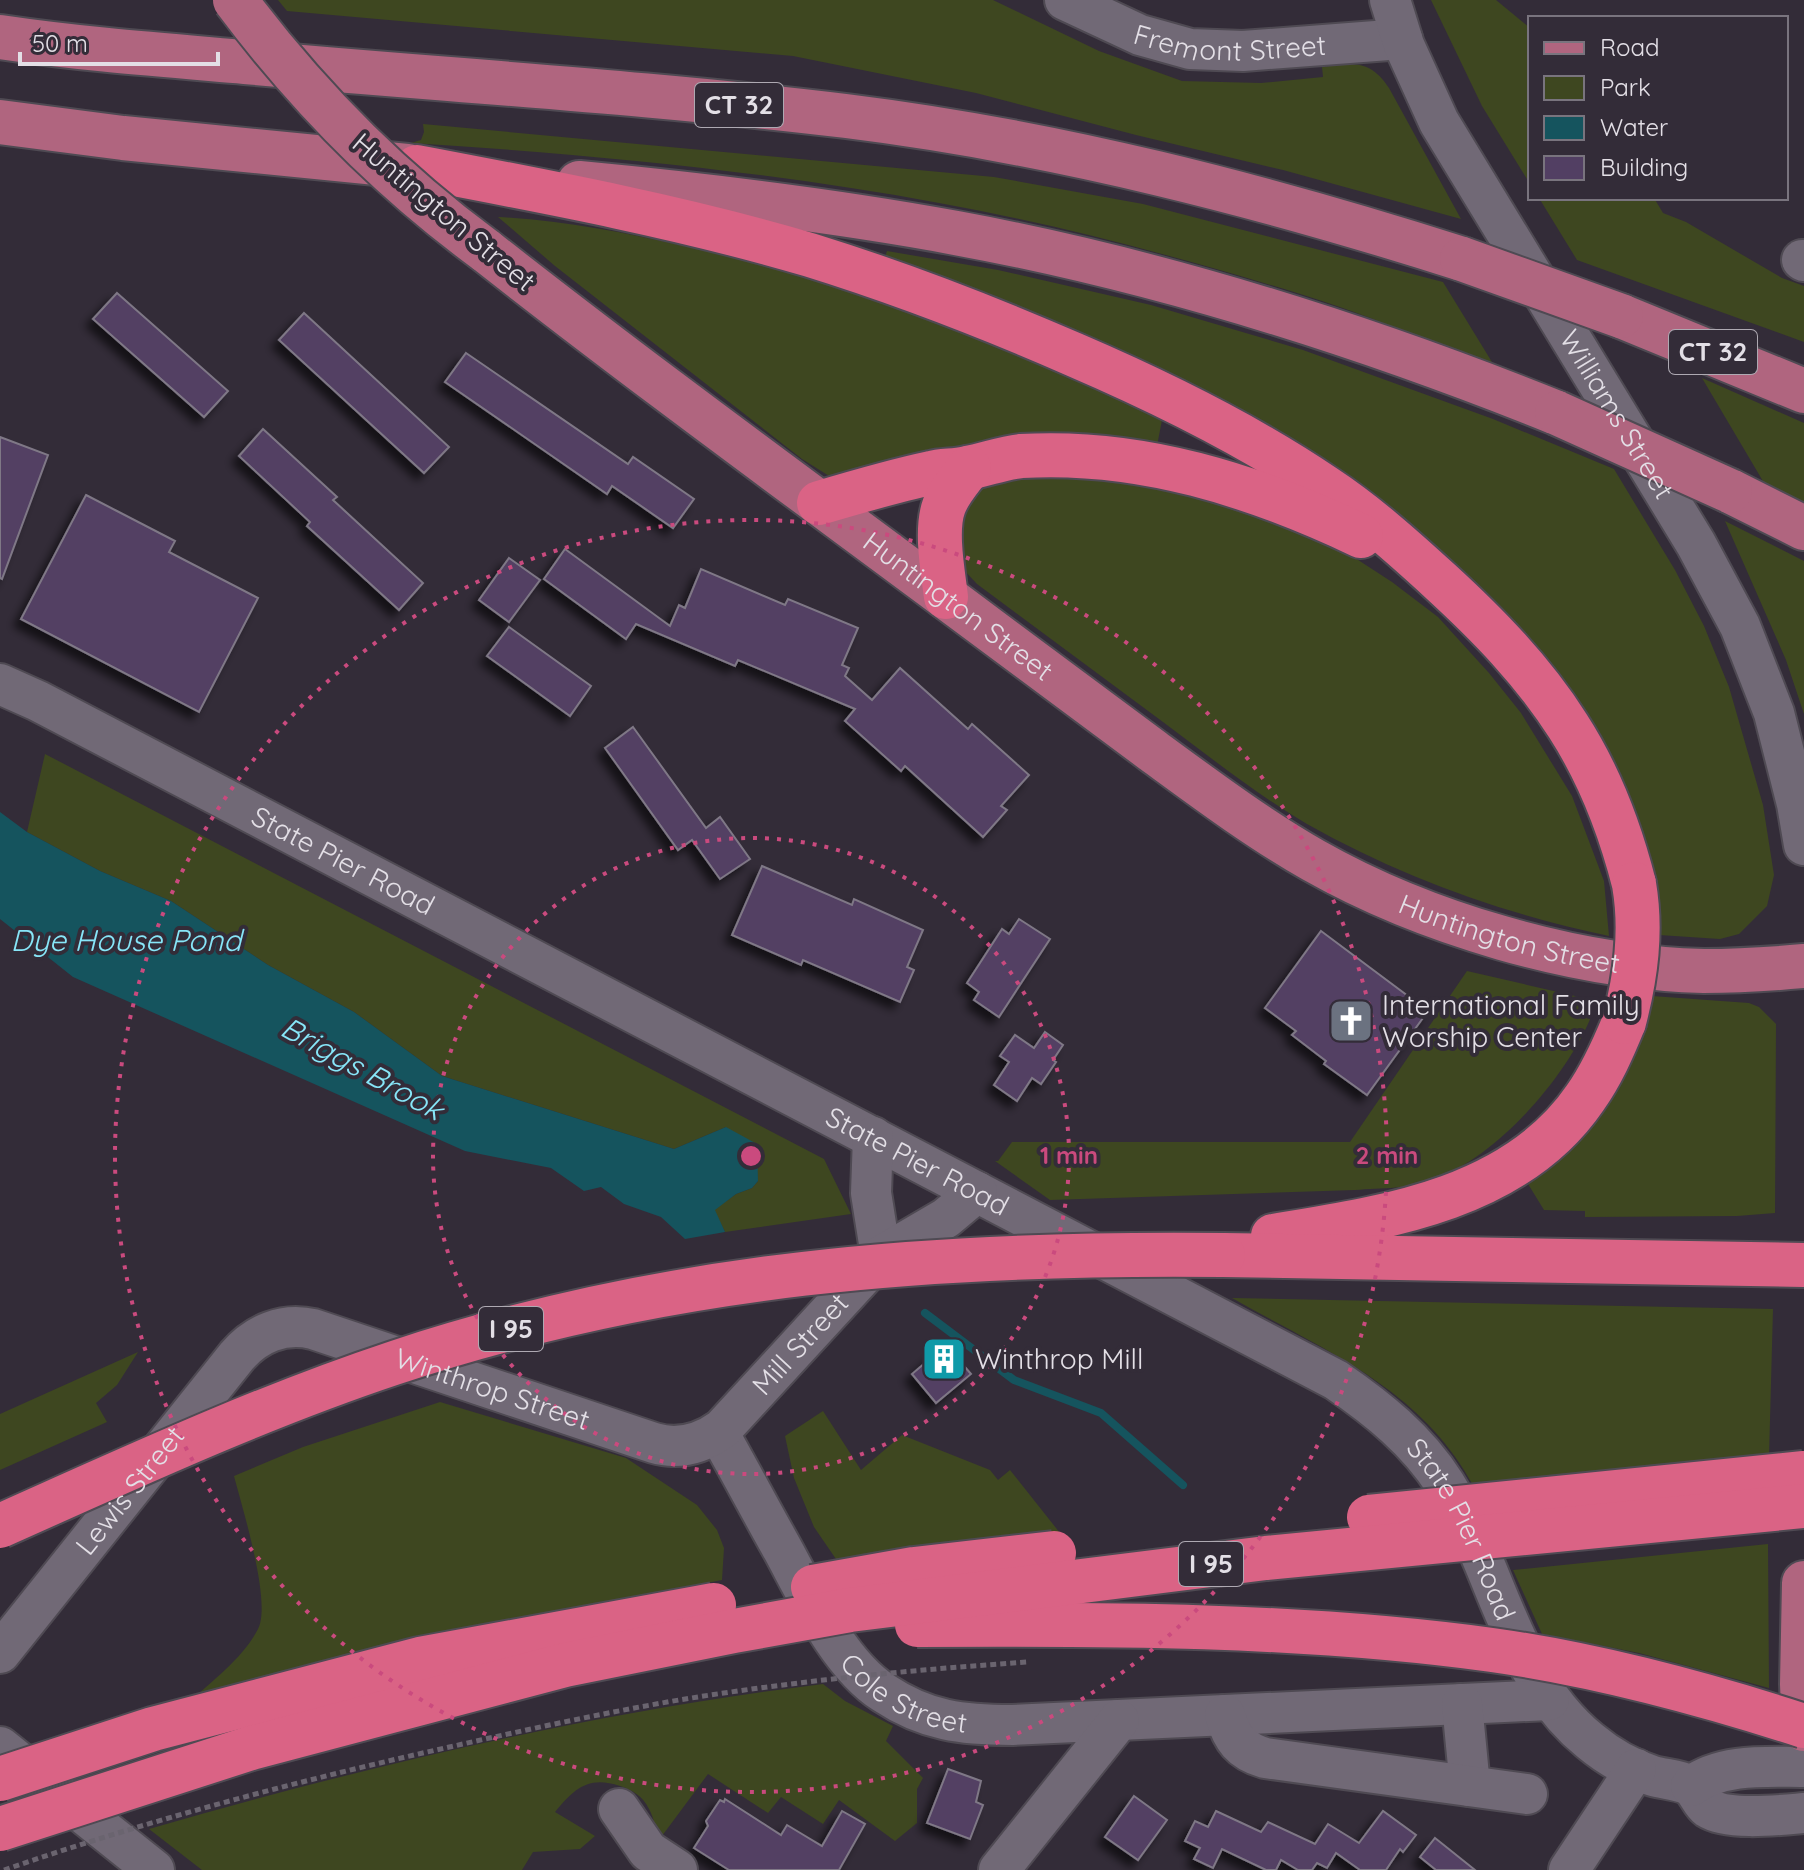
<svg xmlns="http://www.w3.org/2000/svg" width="1804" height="1870" font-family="Quicksand,sans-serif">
  <defs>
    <filter id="shadow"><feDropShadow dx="-7" dy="7" stdDeviation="4" flood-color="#0009"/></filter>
  </defs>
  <rect width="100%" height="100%" fill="#332c38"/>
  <g fill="#3e4720">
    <path d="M278 0H993L1099 51 1182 81 1261 83 1323 77 1322 67C1353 63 1370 59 1389 88L1461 219 1283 170 1136 135 976 93 793 56 287 11Z"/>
    <path d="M1431 0H1496L1530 28V184L1482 106Z"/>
    <path d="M423 124 994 177 1143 204 1443 282 1495 367C1429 342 1364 313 1297 293 1179 257 1060 225 939 203 766 171 587 154 411 143L421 140 424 132Z"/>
    <path d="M1539 198H1654L1663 213 1686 222 1782 278 1804 286V342L1577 260Z"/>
    <path d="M498 217C561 220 622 232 684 246 851 282 1009 344 1162 420L1156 451 834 479 802 459 555 266Z"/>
    <path d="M887 251 998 270 1151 305 1303 350 1493 419 1614 469 1675 570 1704 626 1729 687 1763 805 1774 875 1767 906 1739 934 1720 939 1659 935 1657 886 1650 885 1440 554 884 260Z"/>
    <path d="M1702 378 1804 423V508L1767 488Z"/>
    <path d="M1072 472 1209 493 1332 543 1392 582 1438 617 1489 673 1521 713 1572 796 1604 881 1609 936C1504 914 1401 877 1307 824 1256 794 1210 757 1163 722 1101 676 1039 630 977 584L962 568 957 509 992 477Z"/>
    <path d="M1725 521 1804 561V714L1786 660Z"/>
    <path d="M45 754 824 1159 851 1214 725 1232 714 1210 736 1194 752 1188 758 1181 757 1171 726 1127 674 1149 442 1076 354 1012 268 965 171 901 100 871 27 832Z"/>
    <path d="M1467 971 1597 1001C1576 1067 1501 1155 1435 1179 1411 1189 1381 1188 1355 1190L1050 1200 995 1161H998L1012 1142H1350Z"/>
    <path d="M1652 996 1749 1003 1759 1007 1776 1024 1775 1213 1737 1216 1585 1217V1211L1544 1210 1525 1179Z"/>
    <path d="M1232 1298 1773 1309 1769 1457 1474 1487C1421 1388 1325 1351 1232 1298Z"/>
    <path d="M138 1352 117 1385 96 1403 107 1422 0 1470V1414Z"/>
    <path d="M440 1402 626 1458 697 1505 717 1530 724 1548 722 1580 459 1632 189 1702C213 1680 243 1658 258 1629 272 1603 242 1507 234 1476L303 1447Z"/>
    <path d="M823 1411 861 1470 902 1435 990 1470 998 1480 1010 1470 1060 1533 838 1562 814 1527 794 1478 785 1436Z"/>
    <path d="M1768 1544 1769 1688 1639 1653 1542 1634 1513 1570Z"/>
    <path d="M823 1684 845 1701 893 1726 886 1741 923 1778 917 1789V1823L895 1841 839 1800 823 1824 781 1797 768 1813 708 1774 659 1840C656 1830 654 1818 649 1809 643 1796 632 1790 620 1786 588 1775 574 1789 555 1812L595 1836 580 1849 533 1852 522 1870H202L149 1829C370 1765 595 1712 823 1684Z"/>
  </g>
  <path fill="#15545e" d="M0 812 27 832 100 871 171 901 268 965 354 1012 442 1076 674 1149 726 1127 757 1144 758 1181 752 1188 736 1194 715 1210 725 1232 685 1239 661 1217 624 1204 601 1187 584 1191 551 1168 465 1151 73 977 0 919Z"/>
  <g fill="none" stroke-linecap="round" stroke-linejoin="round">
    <path stroke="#15545e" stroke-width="8" d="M925 1313 1014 1380 1101 1413 1183 1485"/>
  </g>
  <g fill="#523f63" stroke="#7f7886" stroke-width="2" filter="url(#shadow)">
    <path d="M117 293 228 391 204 417 93 319Z"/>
    <path d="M304 313 449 447 424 473 279 340Z"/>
    <path d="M466 353 628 464 633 457 694 499 673 528 612 486 607 494 445 382Z"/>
    <path d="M263 429 337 497 333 500 423 583 399 610 307 526 310 522 239 456Z"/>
    <path d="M0 437 48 455 2 579 0 578Z"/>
    <path d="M86 495 175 541 169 552 258 598 199 712 21 619Z"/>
    <path d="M565 549 670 626 679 605 685 608 701 569 785 605 788 599 858 628 842 665 849 668 845 676 872 700 900 668 968 729 972 724 1029 775 1001 806 1007 810 983 837 905 766 901 771 845 721 855 709 738 660 735 666 636 624 626 639 544 579Z"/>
    <path d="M509 558 540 580 509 622 479 600Z"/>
    <path d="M509 627 591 686 570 716 487 656Z"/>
    <path d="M633 727 706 828 720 817 750 859 720 879 692 840 678 850 605 748Z"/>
    <path d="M762 866 852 905 854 899 923 930 907 967 914 970 900 1002 803 960 801 965 732 935Z"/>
    <path d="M1019 919 1050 939 999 1017 974 1000 979 992 967 983 1002 929 1009 934Z"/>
    <path d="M1321 931 1428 1011 1367 1095 1324 1064 1326 1061 1292 1035 1296 1031 1265 1008Z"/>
    <path d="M1045 1032 1063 1045 1053 1060 1056 1062 1041 1084 1032 1078 1017 1101 994 1085 1009 1062 1000 1056 1015 1035 1034 1048Z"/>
    <path d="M946 1345 971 1374 936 1403 912 1374Z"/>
    <path d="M948 1769 981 1781 976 1802 983 1805 970 1839 927 1823Z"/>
    <path d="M1134 1796 1167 1820 1138 1860 1105 1837Z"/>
    <path d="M725 1799 781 1835 787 1825 822 1846 842 1811 865 1824 839 1870H729L694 1848 708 1826 706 1821 720 1800 724 1802Z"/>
    <path d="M1216 1811 1261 1832 1268 1822 1315 1844 1328 1824 1359 1843 1383 1811 1416 1835 1403 1852 1400 1849 1386 1870H1360L1336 1853 1327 1868 1317 1863 1312 1870H1298L1281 1860 1276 1870H1266L1222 1849 1213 1868 1194 1859 1200 1848 1185 1841 1195 1821 1208 1827Z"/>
    <path d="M1435 1838 1475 1870H1436L1420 1857Z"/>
  </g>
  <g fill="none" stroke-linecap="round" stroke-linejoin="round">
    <g stroke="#4f4a53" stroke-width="44">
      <g id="minor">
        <path id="s1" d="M1065 0 1140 35 1190 49 1243 51 1402 39"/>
        <path id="s2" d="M1390 0 1404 45 1439 122 1696 544 1740 626 1774 713 1797 804 1804 845"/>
        <path d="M1802 260 1804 261"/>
        <path id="s3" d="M0 684 38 701 1336 1380C1378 1409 1417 1440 1445 1484 1498 1568 1510 1676 1590 1741 1608 1756 1631 1769 1653 1776 1664 1779 1679 1780 1689 1785 1697 1789 1700 1802 1708 1808 1728 1821 1780 1815 1804 1813"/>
        <path d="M873 1137 871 1193 881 1256"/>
        <path id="s4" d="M718 1432C740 1471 761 1511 783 1550 808 1596 839 1664 884 1693 926 1721 963 1725 1012 1725L1549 1700"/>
        <path id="s5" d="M0 1653 237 1356C256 1334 283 1322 313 1329L654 1443C678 1450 701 1444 722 1429L881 1256 946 1218 977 1192"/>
        <path d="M1462 1704 1470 1786"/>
        <path d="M1225 1715C1232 1739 1241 1751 1265 1758L1527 1794"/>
        <path d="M0 1747 154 1870"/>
        <path d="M1691 1786C1723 1763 1766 1767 1804 1767"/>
        <path d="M619 1809 648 1851 677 1870"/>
        <path d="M999 1870 1119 1720"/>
        <path d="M1569 1870 1636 1769"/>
      </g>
    </g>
    <g stroke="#4f4a53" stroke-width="48">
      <g id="major">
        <path d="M0 37C81 49 163 55 245 62 445 80 646 92 846 116 1056 142 1261 195 1462 259"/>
        <path d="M0 122 123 138 407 166"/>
        <path d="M579 183C706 195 831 210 956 233 1162 271 1363 335 1557 413"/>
        <path id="s6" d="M485 250C635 368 790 481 942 594 1013 647 1083 699 1153 751 1205 789 1257 828 1313 860 1424 923 1576 968 1704 971 1737 971 1770 969 1804 966"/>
        <path d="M1621 316 1804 391"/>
        <path d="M1730 491 1804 528"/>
        <path d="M1804 1583 1802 1684 1804 1729"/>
      </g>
    </g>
    <g stroke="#4f4a53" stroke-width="48">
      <g id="highway">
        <path d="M417 167C549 192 682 217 810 255 900 283 988 317 1075 355 1161 392 1247 434 1325 487 1366 514 1404 548 1440 581 1488 625 1533 671 1568 726 1599 774 1620 829 1634 884"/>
        <path d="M819 503C856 492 893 481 931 473 943 470 955 471 967 468 985 465 1002 458 1021 456 1141 449 1253 485 1361 536"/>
        <path d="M946 597C943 572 935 530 944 506 949 492 960 480 969 468"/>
        <path d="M1273 1236C1385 1218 1516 1199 1585 1098 1602 1074 1613 1049 1624 1022"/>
        <path d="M1223 1255 1804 1265"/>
      </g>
    </g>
    <use href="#minor" stroke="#716976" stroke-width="40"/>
    <use href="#major" stroke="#b0657f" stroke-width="44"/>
    <use href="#highway" stroke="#da6385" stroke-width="44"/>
    <g stroke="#4f4a53" stroke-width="48" stroke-linecap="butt">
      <g id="major-bridge">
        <path d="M235 0C306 95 390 180 485 250"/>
        <path d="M1462 259 1621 316"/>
        <path d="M1557 413 1730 491"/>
      </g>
    </g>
    <g stroke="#4f4a53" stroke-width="48" stroke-linecap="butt">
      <g id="highway-bridge">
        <path d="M1624 1022C1636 976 1642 931 1634 884"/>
        <path d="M1369 1517 1804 1473"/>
        <path d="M0 1526C130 1468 259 1408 394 1363 668 1272 937 1252 1223 1255"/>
        <path d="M813 1587 914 1569 1054 1553"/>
        <path d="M917 1625C1108 1624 1302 1624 1492 1650 1599 1665 1702 1693 1804 1726"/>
        <path d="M0 1779 153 1729 420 1659 714 1605"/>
        <path d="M0 1829 251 1748 565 1665 734 1631 850 1610 1266 1558 1804 1506"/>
      </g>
    </g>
    <path stroke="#6a646f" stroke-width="5" stroke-dasharray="6 4" stroke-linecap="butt" d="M4 1870C146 1821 290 1783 436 1750 516 1732 597 1714 679 1700 794 1681 911 1670 1027 1662"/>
    <use href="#major-bridge" stroke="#b0657f" stroke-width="44"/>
    <use href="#highway-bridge" stroke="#da6385" stroke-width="44"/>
  </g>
  <g fill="none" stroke="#ca4a7e" stroke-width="4" stroke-dasharray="4 8">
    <circle cx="751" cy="1156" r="318"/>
    <circle cx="751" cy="1156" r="636"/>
  </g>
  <defs>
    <g id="church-square" transform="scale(2.3)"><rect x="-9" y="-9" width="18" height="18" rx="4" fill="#6b7280" stroke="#332c38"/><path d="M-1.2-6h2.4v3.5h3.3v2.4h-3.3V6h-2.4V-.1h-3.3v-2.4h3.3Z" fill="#fff"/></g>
    <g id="building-square" transform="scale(2.3)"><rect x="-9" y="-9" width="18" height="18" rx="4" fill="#0f9aa8" stroke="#332c38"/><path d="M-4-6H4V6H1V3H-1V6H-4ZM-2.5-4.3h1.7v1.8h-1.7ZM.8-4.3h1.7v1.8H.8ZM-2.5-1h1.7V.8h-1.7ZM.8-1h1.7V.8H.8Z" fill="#fff"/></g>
  </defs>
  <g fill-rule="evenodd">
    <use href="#church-square" x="1351" y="1021"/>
    <use href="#building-square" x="944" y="1359"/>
  </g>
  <g text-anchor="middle" stroke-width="8" stroke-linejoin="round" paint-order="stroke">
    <g fill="#332c38" stroke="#aea9b2" stroke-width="2">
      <rect x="695" y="83" width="88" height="44" rx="6"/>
      <rect x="1669" y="330" width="88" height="44" rx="6"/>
      <rect x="479" y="1307" width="64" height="44" rx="6"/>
      <rect x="1179" y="1542" width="64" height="44" rx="6"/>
    </g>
    <g font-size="26" font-weight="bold" fill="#e3dfe6">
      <text x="739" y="114">CT 32</text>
      <text x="1713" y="361">CT 32</text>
      <text x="511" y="1338">I 95</text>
      <text x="1211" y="1573">I 95</text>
    </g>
    <g font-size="28" fill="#e3dfe6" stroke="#332c38">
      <text dy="10" stroke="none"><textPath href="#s1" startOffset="174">Fremont Street</textPath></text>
      <text transform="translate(444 212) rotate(40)" y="10">Huntington Street</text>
      <text dy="10" stroke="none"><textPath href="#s2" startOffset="474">Williams Street</textPath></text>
      <text dy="10" stroke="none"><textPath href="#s6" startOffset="592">Huntington Street</textPath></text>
      <text dy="10" stroke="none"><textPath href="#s3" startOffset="386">State Pier Road</textPath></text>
      <text dy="10" stroke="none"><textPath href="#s6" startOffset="1240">Huntington Street</textPath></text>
      <text dy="10" stroke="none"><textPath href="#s3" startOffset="1034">State Pier Road</textPath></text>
      <text dy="10" stroke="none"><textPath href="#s5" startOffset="1012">Mill Street</textPath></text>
      <text dy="10" stroke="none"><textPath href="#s5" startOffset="654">Winthrop Street</textPath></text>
      <text dy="10" stroke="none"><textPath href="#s5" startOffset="208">Lewis Street</textPath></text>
      <text dy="10" stroke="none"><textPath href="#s3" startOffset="1706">State Pier Road</textPath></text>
      <text dy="10" stroke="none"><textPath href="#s4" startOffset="330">Cole Street</textPath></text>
    </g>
    <g font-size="28" fill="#e3dfe6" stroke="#332c38" text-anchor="start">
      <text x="1382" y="1015">International Family<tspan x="1382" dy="32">Worship Center</tspan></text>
      <text x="975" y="1369">Winthrop Mill</text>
    </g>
    <g font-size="30" font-style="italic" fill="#87e6f8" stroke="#332c38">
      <text x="126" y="951">Dye House Pond</text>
      <text transform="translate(362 1069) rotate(29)" y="10">Briggs Brook</text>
    </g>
  </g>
  <circle cx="751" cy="1156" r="12" fill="#ca4a7e" stroke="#332c38" stroke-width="4"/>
  <g font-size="24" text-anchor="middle" font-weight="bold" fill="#ca4a7e" stroke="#332c38" stroke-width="8" stroke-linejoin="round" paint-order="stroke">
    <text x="1069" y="1164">1 min</text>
    <text x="1387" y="1164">2 min</text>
  </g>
  <rect x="1528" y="16" width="260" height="184" fill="#332c38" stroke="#79747e" stroke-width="2"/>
  <rect x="1544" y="42" width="40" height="12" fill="#b0657f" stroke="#79747e" stroke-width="2"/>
  <text x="1600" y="56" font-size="24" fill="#e3dfe6">Road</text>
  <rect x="1544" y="76" width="40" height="24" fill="#3e4720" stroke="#79747e" stroke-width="2"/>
  <text x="1600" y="96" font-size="24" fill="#e3dfe6">Park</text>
  <rect x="1544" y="116" width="40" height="24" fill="#15545e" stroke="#79747e" stroke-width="2"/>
  <text x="1600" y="136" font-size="24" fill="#e3dfe6">Water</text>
  <rect x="1544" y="156" width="40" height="24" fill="#523f63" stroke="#79747e" stroke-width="2"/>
  <text x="1600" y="176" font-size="24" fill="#e3dfe6">Building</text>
  <path d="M20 52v12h198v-12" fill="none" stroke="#e3dfe6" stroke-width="4"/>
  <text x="32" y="52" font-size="24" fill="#e3dfe6" stroke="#332c38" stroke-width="6" paint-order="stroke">50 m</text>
</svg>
